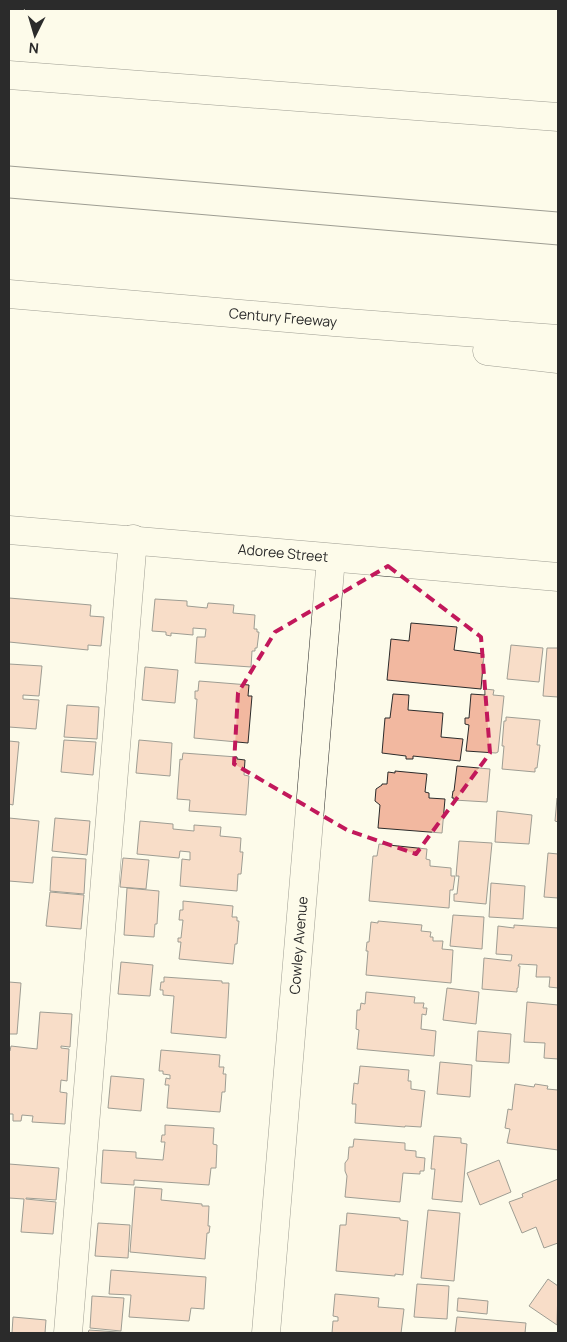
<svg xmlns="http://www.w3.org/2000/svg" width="567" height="1342" font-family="Manrope,sans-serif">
  <rect width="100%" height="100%" fill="#fdfbea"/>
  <g fill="#f2b8a0" stroke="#2b2b2b">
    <path d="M9 598 91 605 90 616 104 617 101 646 88 645V650L9 642Z"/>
    <path d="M155 599 187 601V606L207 608 208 603 234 605 233 613 255 615 254 629H257V632H259L257 648H255V651H252L251 667 195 663 197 637H205L206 629 193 628V635L171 633V636L166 635V632L152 631Z"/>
    <path d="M411 623 457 627 454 650 484 654 481 689 387 680 391 639 409 641Z"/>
    <path d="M511 645 543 648 539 682 507 679Z"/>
    <path d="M547 648H558V697L543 696Z"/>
    <path d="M9 664 42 666 39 696 23 695V699L39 700 36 729 9 727Z"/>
    <path d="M145 667 178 670 175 703 142 700Z"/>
    <path d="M199 681 249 685 248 696H252L248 743 194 738 197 699H195V691H198Z"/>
    <path d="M485 689 494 690 493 695 504 696 498 752 496 753 466 751 469 725 465 724V718H469L471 694 485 695Z"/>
    <path d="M393 694 409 695 408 710 443 713 441 737 463 739 460 761 413 756V759H406V756L382 753 385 718H390Z"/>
    <path d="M67 705 99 707 97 739 64 737Z"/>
    <path d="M506 717 540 720 537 745H540L537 768H535V772L502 769 504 746H502L504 721H506Z"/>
    <path d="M64 740 96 742 93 775 61 772Z"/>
    <path d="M139 740 172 743 170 776 136 773Z"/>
    <path d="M9 741 19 742 13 805 9 804Z"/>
    <path d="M183 753 237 757V759L245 760 244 775 249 776 246 815 189 811 190 800 177 799 180 759 182 760Z"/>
    <path d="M457 766 490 769 487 802 454 800V798H452L453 791H454Z"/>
    <path d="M395 771 427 774 425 792 429 793V798L445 799 442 833 378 828 380 805 375 801 376 789 382 785V784H387L388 772 395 773Z"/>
    <path d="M557 798H558V822L555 821Z"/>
    <path d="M497 811 532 815 529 844 495 842Z"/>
    <path d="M9 818 39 821 33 883 9 881Z"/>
    <path d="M55 818 90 821 87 855 52 851Z"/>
    <path d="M140 821 173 824V829L194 831V825L221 827 220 836 241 838 240 852H243L241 874H238L237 891 180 886 182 859 190 860V852L180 851 179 858 137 854Z"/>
    <path d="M459 841 492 843 486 904 454 901V894H457L459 876H456Z"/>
    <path d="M379 844 427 849 426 859 430 860V866L451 868V876H455L453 890H450L449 908 369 901 373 856H377Z"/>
    <path d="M548 853 558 854V898L544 897Z"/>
    <path d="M52 857 86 859 84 894 50 891Z"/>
    <path d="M123 858 149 860 146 889 120 887Z"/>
    <path d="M491 883 525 886 523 919 489 917Z"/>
    <path d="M127 888 159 891 157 924H155L154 937 124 935Z"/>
    <path d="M50 892 84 895 81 929 46 926Z"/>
    <path d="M183 901 233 906 232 917H237V921H239L237 944H235L233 964 179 959 181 942H178V938H181L183 920H179L180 910H183Z"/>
    <path d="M453 915 484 917 482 949 450 946Z"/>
    <path d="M378 921 422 925 421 931 431 932 430 937H433V941H443L442 949 453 950 451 983 366 975 368 951H366L367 942H369L371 922 378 923Z"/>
    <path d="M514 925 558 928V988L549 987 550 977H536L537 965 519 964 518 966H520L518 988H517V992L482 989 484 958 511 961 512 955 496 954 498 926 514 928Z"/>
    <path d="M121 962 153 965 150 996 118 994Z"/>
    <path d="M164 977 222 981V983H229L226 1038 171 1033 174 996 163 995V990H160L161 982H164Z"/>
    <path d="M9 982 21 983 17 1034H9Z"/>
    <path d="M447 988 479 992 476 1024 443 1020Z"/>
    <path d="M366 992 415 997 414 1003H424L423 1008H427L426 1015 422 1014 421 1029 436 1031 434 1056 357 1049 359 1030 356 1029 357 1010H360L361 1003 365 1004Z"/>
    <path d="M527 1002 558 1005V1059L544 1058 545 1043 524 1042Z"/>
    <path d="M40 1012 72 1014 70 1047 61 1046V1048L69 1049 67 1081 61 1080 60 1092 67 1093 65 1124 32 1122 33 1116 22 1115 21 1121H13V1114H9V1051H10L11 1046 37 1049Z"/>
    <path d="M478 1031 511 1034 509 1063 476 1061Z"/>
    <path d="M161 1050 220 1055 219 1067H224L223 1074H226L225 1092H222L220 1112 167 1108 169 1085H165L166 1078 170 1079V1075L163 1074V1071H159Z"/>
    <path d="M440 1062 472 1065 470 1097 437 1094Z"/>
    <path d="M360 1066 409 1070 408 1081H411V1089L425 1091 421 1127 405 1126V1127L355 1123 356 1104H352L354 1083 358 1084Z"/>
    <path d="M111 1076 144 1079 141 1111 108 1108Z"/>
    <path d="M515 1084 534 1087 535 1084 548 1086 547 1089 558 1090V1150L507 1143 510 1129 505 1128 508 1109 512 1110Z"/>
    <path d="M165 1125 214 1128 213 1144 217 1145 216 1168H211L209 1185 134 1180V1185L101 1183 103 1150 136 1152V1158L163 1160 165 1142H161L162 1135H165Z"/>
    <path d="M434 1136 461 1138V1143L467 1144 462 1202 432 1199 435 1169H431Z"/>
    <path d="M354 1139 405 1143V1150L416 1151V1157L425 1158 424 1171H420V1174L403 1173 400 1202 345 1197 347 1176 345 1171V1163L348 1159 349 1147H353Z"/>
    <path d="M499 1160 511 1192 480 1205 467 1173Z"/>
    <path d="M9 1164 59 1168 56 1200 26 1198V1199L56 1202 53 1234 21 1232 24 1199 9 1198Z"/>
    <path d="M558 1179V1243L544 1248 536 1227 522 1233 509 1202 523 1197 522 1194Z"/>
    <path d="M135 1187 162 1189 161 1200 202 1204V1206H209L208 1226H210L209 1233H207L205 1259 130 1252Z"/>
    <path d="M428 1210 460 1213 454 1281 421 1278Z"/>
    <path d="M347 1213 400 1218V1220L408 1221 403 1275 395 1274V1276L336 1271 340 1225H346Z"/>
    <path d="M98 1223 130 1225 128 1258 95 1256Z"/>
    <path d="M111 1270 206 1277 204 1309 191 1308 189 1321 129 1317 131 1295 109 1294Z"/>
    <path d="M548 1279 558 1286 557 1325 529 1306Z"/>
    <path d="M417 1284 449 1286 447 1319 414 1317Z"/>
    <path d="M335 1294 379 1298 378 1307 404 1309 401 1333H332L333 1321H338V1317L333 1316Z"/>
    <path d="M92 1296 124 1298 121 1331 90 1328Z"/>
    <path d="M458 1298 488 1301 487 1314 457 1311Z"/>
    <path d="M13 1317 46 1320 45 1333H12Z"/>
    <path d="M457 1317 526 1323 525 1333H455Z"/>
    <path d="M89 1330 131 1333H88Z"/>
  </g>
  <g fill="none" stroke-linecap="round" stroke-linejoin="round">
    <g stroke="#2b2b2b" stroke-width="29">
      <g id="minor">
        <path id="s1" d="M9 530C192 544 375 562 558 577"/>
        <path d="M68 1333 133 539"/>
        <path id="s2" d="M266 1333 331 558"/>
      </g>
    </g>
    <g stroke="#2b2b2b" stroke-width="29">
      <g id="highway">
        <path d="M9 75 558 117"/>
        <path id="s3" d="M9 294 334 322 558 339"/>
        <path d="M487 351 558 359"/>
      </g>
    </g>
    <use href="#minor" stroke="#fdfbea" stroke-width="28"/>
    <use href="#highway" stroke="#fdfbea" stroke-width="28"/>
    <g stroke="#2b2b2b" stroke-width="1">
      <path d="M9 166 558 212"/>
      <path d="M9 198 558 245"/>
    </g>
  </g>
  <path d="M0 0H567V1342H0ZM388 566 481 637 490 753 416 854 347 830 234 764 238 693 275 632Z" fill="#fdfbea" fill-opacity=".55" fill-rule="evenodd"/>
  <path fill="none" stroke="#c2185b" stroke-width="4" stroke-dasharray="10 6" stroke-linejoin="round" d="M388 566 481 637 490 753 416 854 347 830 234 764 238 693 275 632Z"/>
  <g text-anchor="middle" stroke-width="4" stroke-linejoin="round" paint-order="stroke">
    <g font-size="14" fill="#2b2b2b" stroke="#fdfbea">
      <text dy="5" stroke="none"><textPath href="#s3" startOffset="275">Century Freeway</textPath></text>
      <text dy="5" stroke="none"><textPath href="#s1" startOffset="275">Adoree Street</textPath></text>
      <text dy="5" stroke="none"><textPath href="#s2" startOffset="389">Cowley Avenue</textPath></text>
    </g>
  </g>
  <rect width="567" height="1342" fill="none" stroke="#2b2b2b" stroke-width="20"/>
  <g transform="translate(35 35) rotate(185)" stroke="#fdfbea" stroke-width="4" paint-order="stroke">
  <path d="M0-4L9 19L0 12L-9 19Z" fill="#2b2b2b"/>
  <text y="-8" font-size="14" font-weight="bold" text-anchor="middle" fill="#2b2b2b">N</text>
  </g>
</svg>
